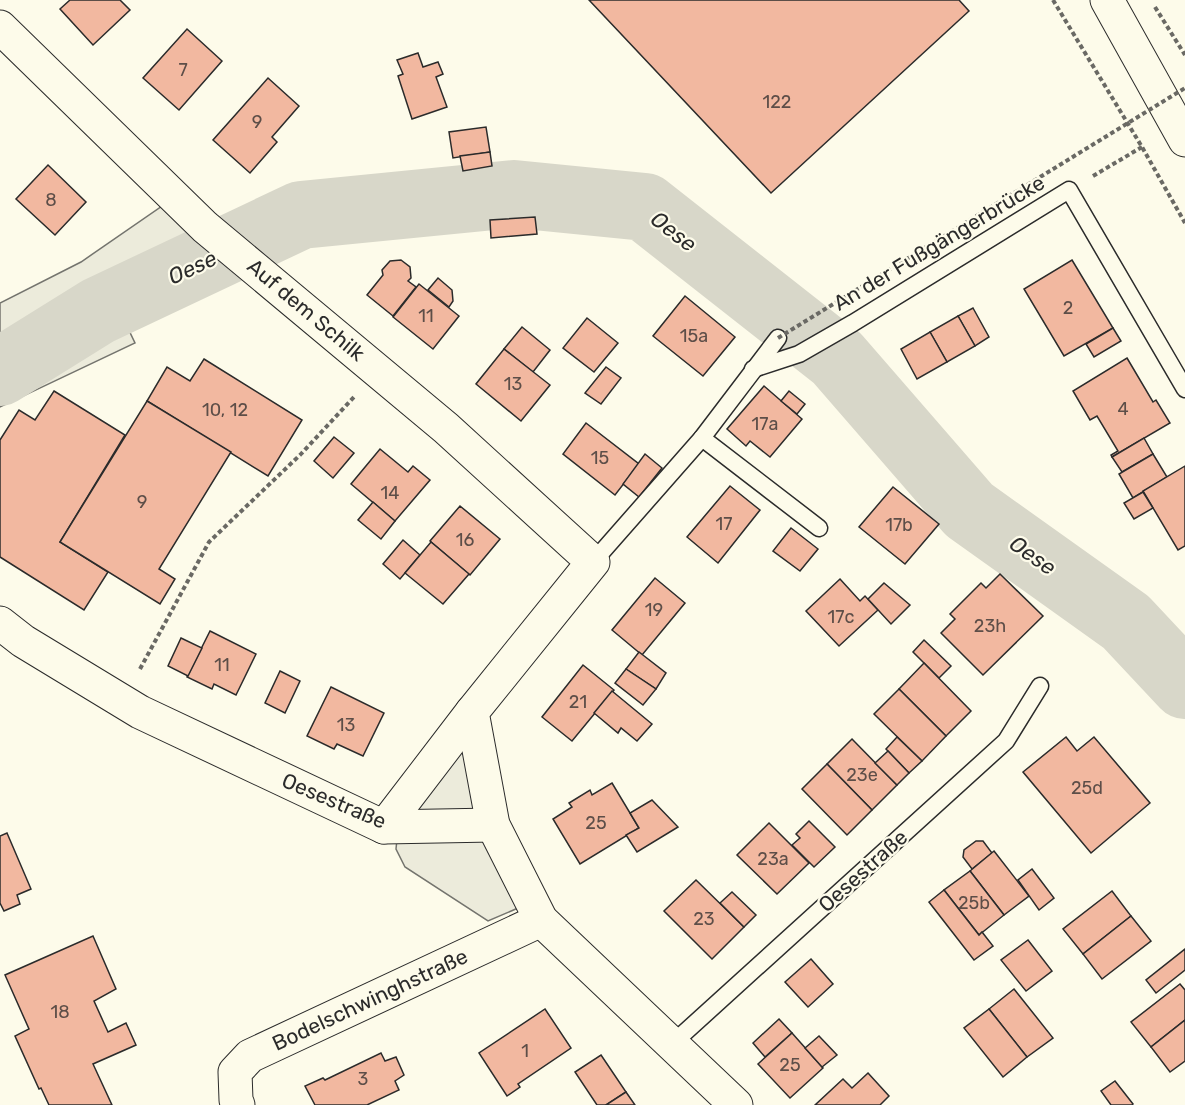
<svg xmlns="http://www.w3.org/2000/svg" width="1185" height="1105" font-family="Rubik,sans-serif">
  <rect width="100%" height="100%" fill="#fdfbea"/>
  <g fill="#ecebdb" stroke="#74746e" stroke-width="1.5">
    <path d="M168 202 215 246 112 295 135 343 0 407V303L81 262Z"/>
    <path d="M467 732 525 905 488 921 405 867 396 849 399 819Z"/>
  </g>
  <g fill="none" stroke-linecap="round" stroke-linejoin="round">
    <path stroke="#d8d7c9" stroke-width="68" d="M0 372 98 311 301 215 514 194 645 207 837 358 969 510 1126 622 1185 685"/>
  </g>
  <g fill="#f2b8a0" stroke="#2b2b2b" stroke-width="1.5">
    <path d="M70 0H120L130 10 93 45 60 9Z"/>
    <path d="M589 0H959L969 11 771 193Z"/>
    <path d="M187 29 222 61 179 110 143 78Z"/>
    <path d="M418 53 423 67 438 62 443 74 436 77 447 107 412 119 398 76 403 74 397 60Z"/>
    <path d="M268 78 299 106 272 137 277 142 250 173 213 140Z"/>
    <path d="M486 127 490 152 453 158 449 132Z"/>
    <path d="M490 152 492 166 463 171 460 156Z"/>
    <path d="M48 165 86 202 55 235 16 199Z"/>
    <path d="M535 217 537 234 491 238 490 220Z"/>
    <path d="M401 260 410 267 411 278 408 281 416 287 393 316 367 295 383 275 382 270 390 261Z"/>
    <path d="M1072 260 1113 328 1064 356 1024 289Z"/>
    <path d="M438 278 452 290 453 301 449 307 428 290Z"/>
    <path d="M419 284 459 316 433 349 393 317Z"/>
    <path d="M685 296 735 337 703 376 653 336Z"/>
    <path d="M973 308 989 337 975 346 958 316Z"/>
    <path d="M958 316 975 346 947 362 930 332Z"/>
    <path d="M587 318 618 343 594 372 563 348Z"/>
    <path d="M522 327 550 350 533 372 504 349Z"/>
    <path d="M1113 328 1121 341 1094 357 1086 344Z"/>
    <path d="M930 332 947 362 917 379 901 349Z"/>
    <path d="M504 349 550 385 521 421 476 384Z"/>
    <path d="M1127 358 1153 402 1156 400 1170 423 1112 457 1111 455 1118 451 1097 416 1090 420 1073 391Z"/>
    <path d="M204 359 302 420 268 476 147 401 167 367 190 381Z"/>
    <path d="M606 367 621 378 601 404 585 393Z"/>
    <path d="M764 386 802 419 770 457 750 441 746 446 727 429Z"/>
    <path d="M54 391 125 435 60 542 108 572 84 610 0 557V440L19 410 35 420Z"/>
    <path d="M789 391 805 404 797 414 781 401Z"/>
    <path d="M147 401 231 452 159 569 175 579 160 604 60 542Z"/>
    <path d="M586 423 639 464 615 495 563 454Z"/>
    <path d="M334 437 354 453 333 478 314 461Z"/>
    <path d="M1144 438 1153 454 1122 472 1112 457Z"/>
    <path d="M380 449 408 472 413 466 430 480 395 521 351 484Z"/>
    <path d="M645 454 662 468 639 497 623 484Z"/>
    <path d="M1153 454 1167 477 1133 498 1119 474Z"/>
    <path d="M1185 466V546L1178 550 1143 491Z"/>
    <path d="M730 486 760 510 718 563 687 537Z"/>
    <path d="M893 487 939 524 905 564 859 527Z"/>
    <path d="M1143 492 1153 508 1134 519 1124 503Z"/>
    <path d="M373 502 395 521 381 539 358 520Z"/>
    <path d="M460 506 500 539 470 575 430 541Z"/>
    <path d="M791 528 818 549 800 571 773 551Z"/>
    <path d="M403 540 420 555 400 579 383 564Z"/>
    <path d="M431 542 469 574 443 604 405 573Z"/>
    <path d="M1000 574 1043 616 983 675 941 633 955 619 950 614 981 583 986 588Z"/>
    <path d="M655 578 685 603 642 655 612 630Z"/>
    <path d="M840 579 860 601 865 596 878 610 839 646 806 611Z"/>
    <path d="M884 583 910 605 891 624 868 599Z"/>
    <path d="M210 631 256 654 236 695 214 684 212 689 187 677Z"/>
    <path d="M181 638 202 648 188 676 168 666Z"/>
    <path d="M924 640 951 666 939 678 913 652Z"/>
    <path d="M639 652 666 673 656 689 626 669Z"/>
    <path d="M924 663 971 711 946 736 899 689Z"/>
    <path d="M583 665 614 690 572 741 542 717Z"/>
    <path d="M626 669 656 689 643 705 615 683Z"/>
    <path d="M280 671 300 681 285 713 265 703Z"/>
    <path d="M331 687 384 713 363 756 337 744 334 749 307 736Z"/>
    <path d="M899 689 946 736 922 761 874 714Z"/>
    <path d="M612 691 652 724 637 741 621 728 618 733 594 713Z"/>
    <path d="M897 737 922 761 909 773 886 749Z"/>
    <path d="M1066 737 1077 751 1094 737 1150 803 1091 853 1023 772Z"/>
    <path d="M852 739 897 785 872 810 827 764Z"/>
    <path d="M888 751 909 773 897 785 875 763Z"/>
    <path d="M827 764 872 810 847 835 802 789Z"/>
    <path d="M612 783 639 828 580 864 553 819 572 807 569 803 590 790 592 795Z"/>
    <path d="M652 800 678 827 637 852 626 835 639 828 630 813Z"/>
    <path d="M809 821 835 847 814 867 792 845 800 838 796 834Z"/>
    <path d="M769 823 809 863 777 894 737 855Z"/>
    <path d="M7 833 31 889 17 895 20 904 4 911 0 903V836Z"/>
    <path d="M976 841H983L992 853 972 869 963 857 964 850Z"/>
    <path d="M994 851 1029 896 1004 915 970 871Z"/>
    <path d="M1032 869 1054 898 1039 910 1018 880Z"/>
    <path d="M970 871 1004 915 979 935 944 890Z"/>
    <path d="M696 880 744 927 712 959 664 911Z"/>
    <path d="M944 890 979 935 982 932 993 946 974 960 929 902Z"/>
    <path d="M1112 891 1131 916 1083 954 1063 929Z"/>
    <path d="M732 892 756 915 744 927 720 903Z"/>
    <path d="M1131 916 1151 941 1102 979 1083 954Z"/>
    <path d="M93 936 116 989 94 1001 108 1032 126 1023 136 1045 93 1064 112 1105H49L41 1088 39 1089 15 1036 29 1029 5 975Z"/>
    <path d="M1028 940 1052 971 1026 991 1001 960Z"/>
    <path d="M1185 949V970L1156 993 1146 980Z"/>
    <path d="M811 959 833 984 808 1007 785 982Z"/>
    <path d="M1180 984 1185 990V1020L1151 1047 1131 1022Z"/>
    <path d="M1014 989 1053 1038 1027 1057 989 1009Z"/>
    <path d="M545 1009 571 1048 518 1084 520 1087 507 1096 479 1053Z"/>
    <path d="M989 1009 1027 1057 1003 1077 964 1028Z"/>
    <path d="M779 1019 792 1033 765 1057 753 1043Z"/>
    <path d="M1185 1020V1061L1170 1072 1151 1047Z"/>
    <path d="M792 1033 823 1068 790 1098 758 1064Z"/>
    <path d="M819 1036 837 1055 822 1067 805 1048Z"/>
    <path d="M381 1053 385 1061 396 1057 404 1075 395 1081 399 1090 367 1105H315L305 1086 323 1078 325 1080Z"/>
    <path d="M601 1055 626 1092 606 1105H597L575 1072Z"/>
    <path d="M868 1073 889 1096 880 1105H815L843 1079 852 1088Z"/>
    <path d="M1115 1081 1133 1104 1132 1105H1111L1101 1091Z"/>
    <path d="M626 1092 635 1105H606Z"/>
  </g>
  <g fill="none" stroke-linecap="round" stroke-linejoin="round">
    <g stroke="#2b2b2b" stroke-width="19">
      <g id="lane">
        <path d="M753 369 799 354 853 323 1069 190 1185 389"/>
        <path d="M702 438 819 528"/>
        <path d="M593 562 702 438 778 338"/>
        <path d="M672 1044 1006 741 1040 686"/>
      </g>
    </g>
    <g stroke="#2b2b2b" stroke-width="35">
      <g id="street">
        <path d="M0 27 205 227 446 428 593 562 472 712 493 825 541 920 736 1105"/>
        <path d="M0 623 23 641 140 712 384 827 493 825"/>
        <path d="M384 827 472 712"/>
        <path d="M238 1105 236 1100 235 1072 250 1056 541 920"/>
      </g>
    </g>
    <g stroke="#2b2b2b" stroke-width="35">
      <path id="primary" d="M1107 0 1185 140"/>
    </g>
    <g stroke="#6a6964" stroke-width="4" stroke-dasharray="4.5 3" stroke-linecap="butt">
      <path d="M1053 0 1142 147 1185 223"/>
      <path d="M1155 7 1185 55"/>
      <path d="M1093 176 1142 147"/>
      <path d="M140 669 209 542 300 455 354 397"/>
    </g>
    <use href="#lane" stroke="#fdfbea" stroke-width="16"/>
    <use href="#street" stroke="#fdfbea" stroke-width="33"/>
    <use href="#primary" stroke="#fdfbea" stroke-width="33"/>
    <path stroke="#6a6964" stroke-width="4" stroke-dasharray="4.5 3" stroke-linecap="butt" d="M778 338 1185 88"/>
  </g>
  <g text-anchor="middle" stroke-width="4.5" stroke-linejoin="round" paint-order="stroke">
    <g font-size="18" fill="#5d4e48">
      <text x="183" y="76">7</text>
      <text x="777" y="108">122</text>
      <text x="257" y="128">9</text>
      <text x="51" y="206">8</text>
      <text x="1068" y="314">2</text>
      <text x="426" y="322">11</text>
      <text x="694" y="342">15a</text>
      <text x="513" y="390">13</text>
      <text x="1123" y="415">4</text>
      <text x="225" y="416">10, 12</text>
      <text x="765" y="430">17a</text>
      <text x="600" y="464">15</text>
      <text x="390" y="499">14</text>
      <text x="142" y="508">9</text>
      <text x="724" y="530">17</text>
      <text x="899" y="531">17b</text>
      <text x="465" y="546">16</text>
      <text x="654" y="616">19</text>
      <text x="841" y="623">17c</text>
      <text x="990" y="632">23h</text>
      <text x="222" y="671">11</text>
      <text x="578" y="708">21</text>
      <text x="346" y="731">13</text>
      <text x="862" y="781">23e</text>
      <text x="1087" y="794">25d</text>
      <text x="596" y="829">25</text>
      <text x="773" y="865">23a</text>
      <text x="974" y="909">25b</text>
      <text x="704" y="925">23</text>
      <text x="60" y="1018">18</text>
      <text x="525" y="1057">1</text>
      <text x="790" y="1071">25</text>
      <text x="363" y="1085">3</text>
    </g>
    <g font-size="21" fill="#2b2b2b" stroke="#fdfbea">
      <text transform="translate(939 243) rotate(-31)" y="7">An der Fußgängerbrücke</text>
      <text transform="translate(306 310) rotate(40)" y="7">Auf dem Schilk</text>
      <text transform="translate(334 801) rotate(23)" y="7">Oesestraße</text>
      <text transform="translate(863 871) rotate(-42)" y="7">Oesestraße</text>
      <text transform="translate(370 1000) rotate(-25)" y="7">Bodelschwinghstraße</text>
    </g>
    <g font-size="22" font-style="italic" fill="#2b2b2b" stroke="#fdfbea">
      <text transform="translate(674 231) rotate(38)" y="8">Oese</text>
      <text transform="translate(192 267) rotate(-25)" y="8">Oese</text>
      <text transform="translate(1033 555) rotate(35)" y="8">Oese</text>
    </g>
  </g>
</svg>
